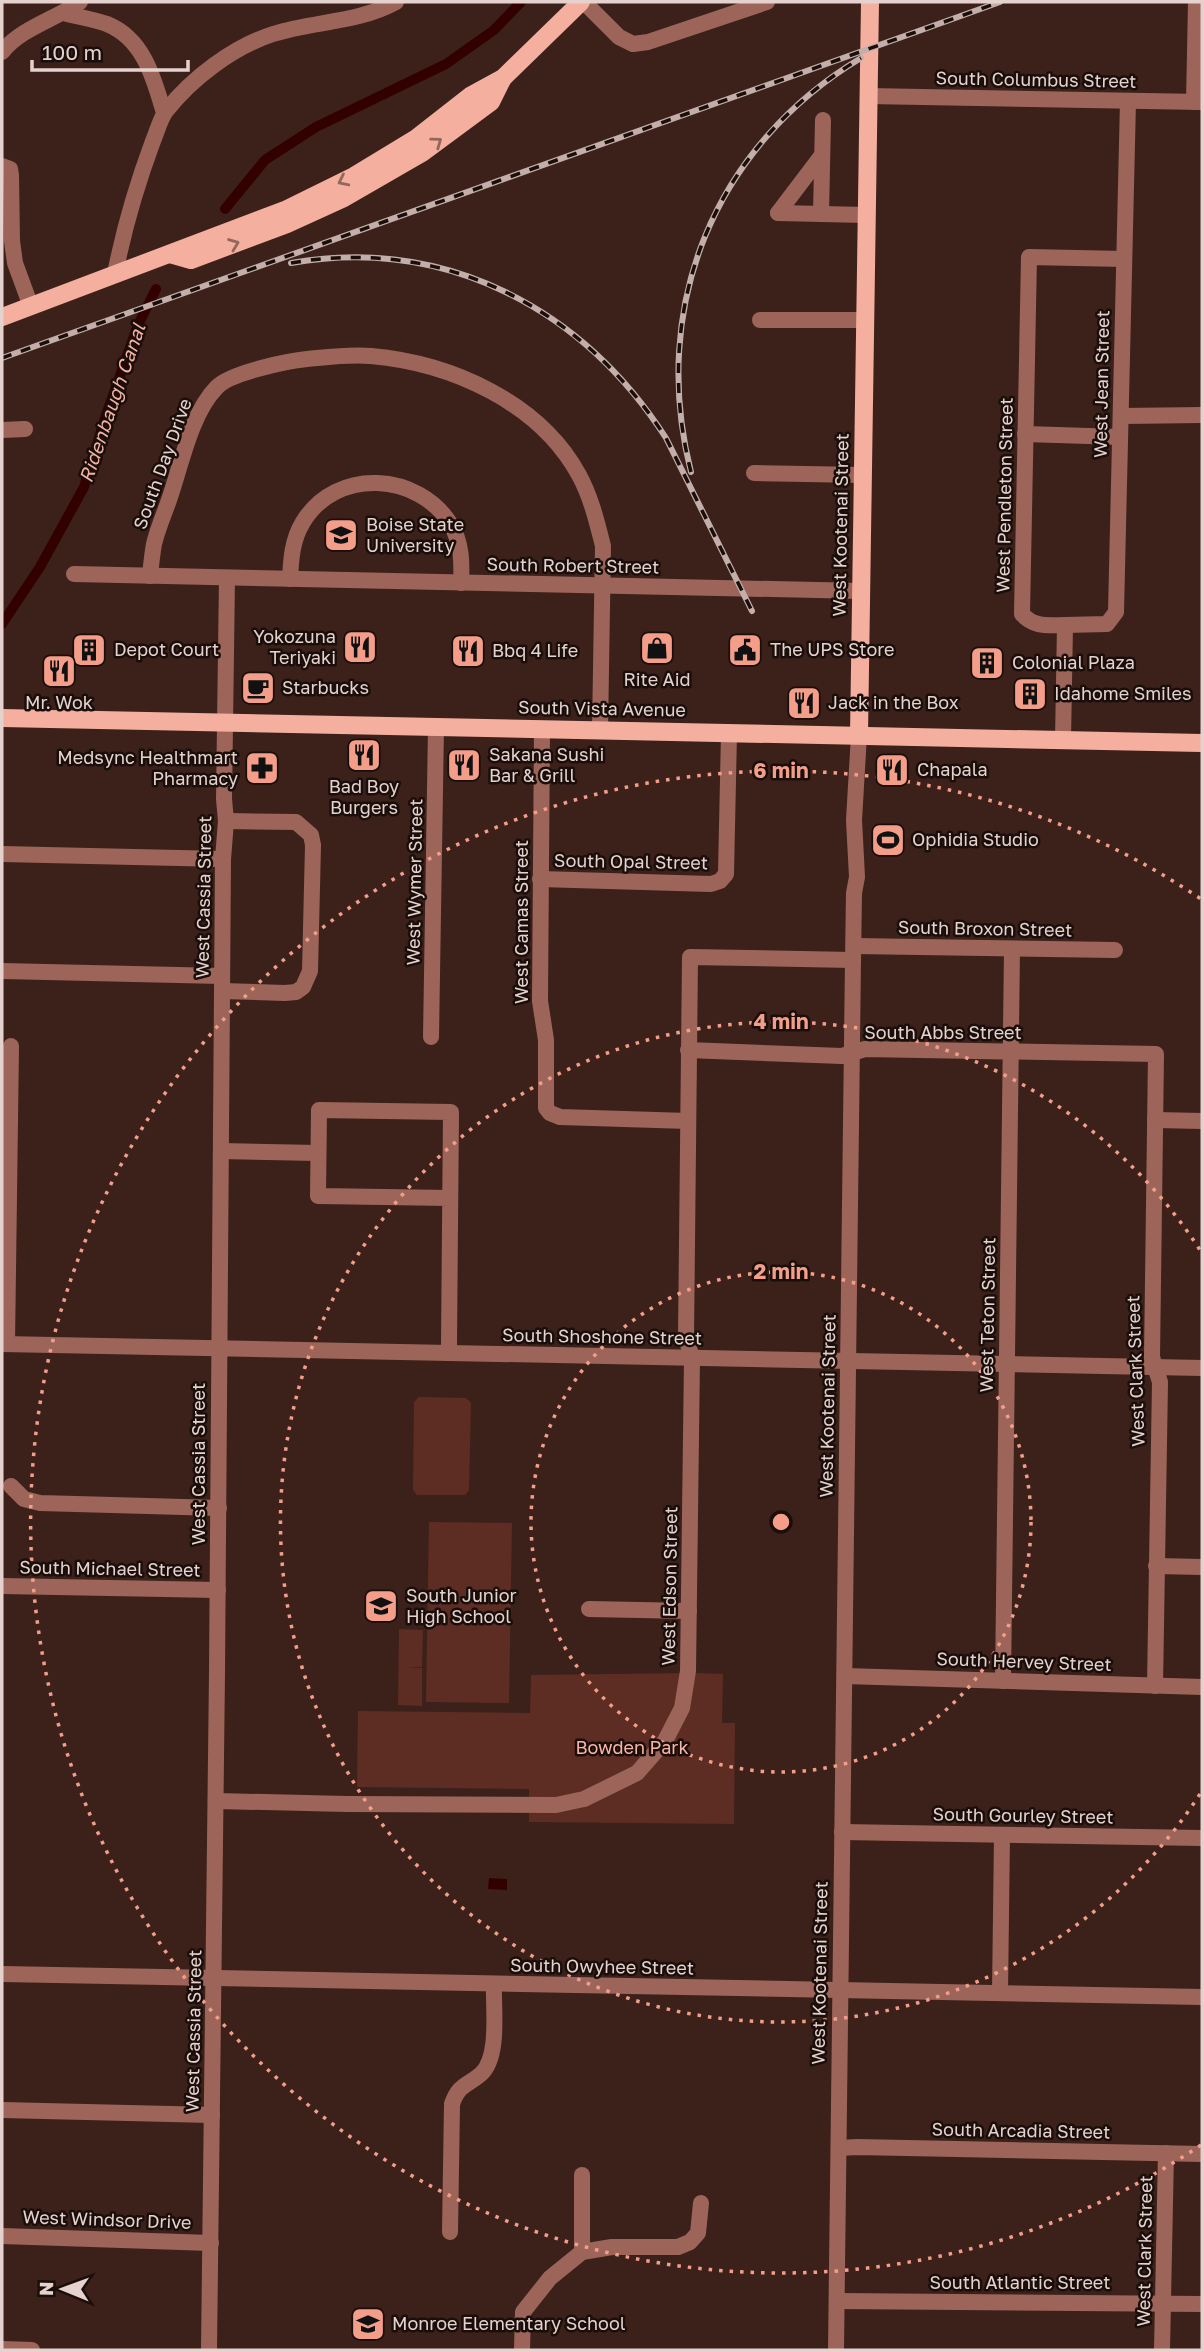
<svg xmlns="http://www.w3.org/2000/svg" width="1204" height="2352" font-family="'Golos Text',sans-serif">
  <rect width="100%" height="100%" fill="#3c211b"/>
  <g fill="#5d2d23">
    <path d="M419 1397 466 1398 471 1403 469 1490 465 1495H417L413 1490 414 1402Z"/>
    <path d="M429 1522 512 1523 509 1703 426 1702Z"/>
    <path d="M399 1629 423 1630 422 1667 406 1668H422V1706L398 1705Z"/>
    <path d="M695 1673 723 1674 722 1723H735L734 1824 529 1822V1789L357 1787 358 1711 530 1713 531 1675Z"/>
  </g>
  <path fill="#300" d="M489 1878 507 1879V1890L488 1889Z"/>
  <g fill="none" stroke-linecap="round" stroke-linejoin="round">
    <g stroke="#300" stroke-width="10">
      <path d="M225 209 265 160 316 127 446 64 494 30 521 2"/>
      <path d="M2 624 40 567 84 487 106 415 138 325 156 289"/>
    </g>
    <g stroke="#9d6559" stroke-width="16">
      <path d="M584 2 619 37 633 44 648 42 767 2"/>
      <path d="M64 13C78 17 93 19 107 24 144 39 154 79 164 113"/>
      <path d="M2 52C21 28 56 19 80 2"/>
      <path d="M868 96 1202 102"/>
      <path d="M1194 102 1196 2"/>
      <path d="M2 166 10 169 11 175 12 241 15 263 30 304"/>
      <path d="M778 213 866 215"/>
      <path d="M778 213 822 155"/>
      <path d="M821 214 823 120"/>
      <path d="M115 274C124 228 137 184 153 141 157 132 160 119 166 111 192 78 233 47 273 34 314 21 358 23 396 2"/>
      <path d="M760 320H865"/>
      <path d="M1121 416 1202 415"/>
      <path d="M2 430 25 429"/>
      <path d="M1025 434 1120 437"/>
      <path d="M754 473 862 475"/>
      <path d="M74 574 861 591"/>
      <path d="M150 576C151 566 152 555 154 544 158 527 166 510 171 494 182 461 192 412 217 387 230 373 287 361 307 359 328 357 349 354 371 356 451 363 539 402 579 475 591 497 597 522 603 546L600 730"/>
      <path d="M290 579C291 559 292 540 303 522 336 467 419 472 451 525 462 543 462 563 461 583"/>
      <path d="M1065 625 1107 624 1116 612 1128 101"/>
      <path d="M542 729 540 1001 546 1040V1108L550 1113 560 1117 688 1121"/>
      <path d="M1063 740 1065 625C1049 625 1034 628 1022 614L1029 257 1124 259"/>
      <path d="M2 854 223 859"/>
      <path d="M540 879 711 884 720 881 726 874 729 733"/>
      <path d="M854 946 1115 950"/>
      <path d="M2 971 222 976"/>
      <path d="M222 991 285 993 296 992 303 987 310 971 313 845 311 835 296 822 226 821"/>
      <path d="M431 1037 436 727"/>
      <path d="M688 1050 842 1056 865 1049 1156 1054 1152 1357 1160 1382 1155 1686"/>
      <path d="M1155 1120 1202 1121"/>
      <path d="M221 1151 318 1153"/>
      <path d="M2 1344 1202 1368"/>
      <path d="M7 1344 11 1046"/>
      <path d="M448 1353 449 1344 451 1112 319 1110 318 1196 450 1198"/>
      <path d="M11 1486 24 1499 40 1503 219 1508"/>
      <path d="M1156 1566 1202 1567"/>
      <path d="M2 1586 218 1590"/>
      <path d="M589 1609 689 1611"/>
      <path d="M845 1676 1202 1687"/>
      <path d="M1003 1681 1012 949"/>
      <path d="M216 1801 347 1804 556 1805 584 1799 637 1773 665 1741 682 1708 688 1671 692 1358 686 1338 690 957 853 960"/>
      <path d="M842 1832 1202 1838"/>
      <path d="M2 1974 1202 1997"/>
      <path d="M1000 1993 1002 1835"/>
      <path d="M2 2110 212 2115"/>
      <path d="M839 2148 857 2147 1202 2154"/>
      <path d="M450 2232 452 2104C459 2084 467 2086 481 2074 500 2057 493 2008 494 1984"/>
      <path d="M2 2236 211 2243"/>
      <path d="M582 2252V2175"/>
      <path d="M837 2301 1202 2304"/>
      <path d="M2 2349 32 2350"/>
      <path d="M209 2350 217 1673 223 859 226 821 224 799 227 578"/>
      <path d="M522 2350 523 2312 550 2278 582 2252 612 2247H678L690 2242 698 2233 701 2203"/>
      <path d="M836 2350 853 960 854 893 857 877 854 820 859 735"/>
      <path d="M1162 2350 1166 2153"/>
    </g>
    <g stroke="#f4af9f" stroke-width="18">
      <path d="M170 254 191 260 287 224 344 198 422 153 491 102 503 78"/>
      <path d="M2 317 285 210 354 176 415 139 470 96 503 78 581 2"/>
      <path d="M2 718 1202 743"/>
      <path d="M859 735 870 2"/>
    </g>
    <g stroke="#c3aeaa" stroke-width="6">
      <g id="rail">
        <path d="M291 263C446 236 583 309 666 438L752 611"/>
        <path d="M2 358 1000 2"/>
        <path d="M691 472C649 307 714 146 861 58"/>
      </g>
    </g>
    <use href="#rail" stroke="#1a0e0b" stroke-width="3.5" stroke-dasharray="10" stroke-linecap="butt"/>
  </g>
  <defs><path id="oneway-chevron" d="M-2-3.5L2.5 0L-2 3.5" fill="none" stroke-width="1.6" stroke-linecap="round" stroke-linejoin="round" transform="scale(1.75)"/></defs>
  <g stroke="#92675c">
    <use href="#oneway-chevron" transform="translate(437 142) rotate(-36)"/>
    <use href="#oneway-chevron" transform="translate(343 181) rotate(154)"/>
    <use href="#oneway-chevron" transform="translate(234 244) rotate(-21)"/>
  </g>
  <g fill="none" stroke="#f49e8a" stroke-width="3.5" stroke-dasharray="3.5 7">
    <circle cx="781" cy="1522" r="250"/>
    <path d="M1200 1794A500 500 0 1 1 1200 1250"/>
    <path d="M1201 2145A751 751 0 1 1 1201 899"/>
  </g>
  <defs>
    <g id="university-square" transform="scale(1.75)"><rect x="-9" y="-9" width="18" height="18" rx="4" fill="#f49e8a" stroke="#1a0e0b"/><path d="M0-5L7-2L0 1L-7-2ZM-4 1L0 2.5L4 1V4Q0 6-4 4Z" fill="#111"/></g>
    <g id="restaurant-square" transform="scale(1.75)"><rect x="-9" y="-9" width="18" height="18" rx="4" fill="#f49e8a" stroke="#1a0e0b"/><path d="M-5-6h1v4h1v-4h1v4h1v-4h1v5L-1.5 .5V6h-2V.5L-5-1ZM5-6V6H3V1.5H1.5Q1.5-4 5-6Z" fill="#111"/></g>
    <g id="shop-square" transform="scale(1.75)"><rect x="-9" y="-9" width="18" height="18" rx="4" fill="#f49e8a" stroke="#1a0e0b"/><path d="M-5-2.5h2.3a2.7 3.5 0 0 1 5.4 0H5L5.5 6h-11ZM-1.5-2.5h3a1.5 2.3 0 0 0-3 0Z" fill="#111"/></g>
    <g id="building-square" transform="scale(1.75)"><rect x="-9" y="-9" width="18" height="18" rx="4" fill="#f49e8a" stroke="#1a0e0b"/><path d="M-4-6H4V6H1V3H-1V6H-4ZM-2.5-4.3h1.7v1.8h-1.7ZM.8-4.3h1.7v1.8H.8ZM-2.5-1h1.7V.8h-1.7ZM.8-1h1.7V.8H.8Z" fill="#111"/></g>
    <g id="civic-square" transform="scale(1.75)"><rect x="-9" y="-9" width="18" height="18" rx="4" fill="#f49e8a" stroke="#1a0e0b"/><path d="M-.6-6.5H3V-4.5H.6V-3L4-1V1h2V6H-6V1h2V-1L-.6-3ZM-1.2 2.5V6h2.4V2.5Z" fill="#111"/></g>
    <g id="cafe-square" transform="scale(1.75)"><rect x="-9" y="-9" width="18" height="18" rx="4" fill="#f49e8a" stroke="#1a0e0b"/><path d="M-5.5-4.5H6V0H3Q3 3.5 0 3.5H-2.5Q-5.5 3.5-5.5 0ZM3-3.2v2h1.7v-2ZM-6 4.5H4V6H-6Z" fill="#111"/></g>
    <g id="pharmacy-square" transform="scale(1.75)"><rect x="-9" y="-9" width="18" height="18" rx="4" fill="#f49e8a" stroke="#1a0e0b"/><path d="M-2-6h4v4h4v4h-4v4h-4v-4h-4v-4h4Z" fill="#111"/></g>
    <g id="stadium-square" transform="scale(1.75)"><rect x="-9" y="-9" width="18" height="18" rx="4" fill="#f49e8a" stroke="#1a0e0b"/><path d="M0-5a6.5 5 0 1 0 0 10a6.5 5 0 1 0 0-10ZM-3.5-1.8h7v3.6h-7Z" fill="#111"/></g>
    <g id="school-square" transform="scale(1.75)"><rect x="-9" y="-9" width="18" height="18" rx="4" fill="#f49e8a" stroke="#1a0e0b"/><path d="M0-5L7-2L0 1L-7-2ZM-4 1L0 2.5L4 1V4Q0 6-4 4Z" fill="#111"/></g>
  </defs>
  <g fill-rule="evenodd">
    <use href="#university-square" x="341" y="535"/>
    <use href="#restaurant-square" x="360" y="647"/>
    <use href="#shop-square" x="657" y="648"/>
    <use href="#building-square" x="89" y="650"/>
    <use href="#civic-square" x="745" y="650"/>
    <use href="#restaurant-square" x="468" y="651"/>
    <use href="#building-square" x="987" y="663"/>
    <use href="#restaurant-square" x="59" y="671"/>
    <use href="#cafe-square" x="258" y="688"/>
    <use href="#building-square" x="1030" y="694"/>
    <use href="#restaurant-square" x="804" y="703"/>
    <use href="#restaurant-square" x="364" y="755"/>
    <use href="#restaurant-square" x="464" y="765"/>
    <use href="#pharmacy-square" x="262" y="768"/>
    <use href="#restaurant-square" x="892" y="770"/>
    <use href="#stadium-square" x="888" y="840"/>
    <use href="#school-square" x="381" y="1606"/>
    <use href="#school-square" x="368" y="2324"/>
  </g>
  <g text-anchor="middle" stroke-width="5" stroke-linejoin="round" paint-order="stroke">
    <g font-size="18" fill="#e5d2ce" stroke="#1a0e0b">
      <text transform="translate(1036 80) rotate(1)" y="6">South Columbus Street</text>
      <text transform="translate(1102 384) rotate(-89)" y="6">West Jean Street</text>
      <text transform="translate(163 464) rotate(-70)" y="6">South Day Drive</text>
      <text transform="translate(1005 495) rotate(-89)" y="6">West Pendleton Street</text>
      <text transform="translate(841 525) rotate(-89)" y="6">West Kootenai Street</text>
      <text transform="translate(573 566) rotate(1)" y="6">South Robert Street</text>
      <text transform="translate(602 709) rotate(1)" y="6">South Vista Avenue</text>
      <text transform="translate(631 862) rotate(1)" y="6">South Opal Street</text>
      <text transform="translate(415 882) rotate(-89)" y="6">West Wymer Street</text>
      <text transform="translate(204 897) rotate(-89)" y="6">West Cassia Street</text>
      <text transform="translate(522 922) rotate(-90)" y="6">West Camas Street</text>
      <text transform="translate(985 929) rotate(1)" y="6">South Broxon Street</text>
      <text x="943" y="1039">South Abbs Street</text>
      <text transform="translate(988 1315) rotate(-89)" y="6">West Teton Street</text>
      <text transform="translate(602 1337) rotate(1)" y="6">South Shoshone Street</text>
      <text transform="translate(1136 1371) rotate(-92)" y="6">West Clark Street</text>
      <text transform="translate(828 1406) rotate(-89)" y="6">West Kootenai Street</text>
      <text transform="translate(199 1464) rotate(-90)" y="6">West Cassia Street</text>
      <text transform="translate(110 1569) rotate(1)" y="6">South Michael Street</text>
      <text transform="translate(670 1586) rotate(-89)" y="6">West Edson Street</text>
      <text transform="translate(1024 1662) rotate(2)" y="6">South Hervey Street</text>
      <text transform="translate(1023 1816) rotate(1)" y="6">South Gourley Street</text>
      <text transform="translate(602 1967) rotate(1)" y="6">South Owyhee Street</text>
      <text transform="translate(820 1973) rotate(-89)" y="6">West Kootenai Street</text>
      <text transform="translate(194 2031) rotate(-89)" y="6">West Cassia Street</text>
      <text transform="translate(1021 2131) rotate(1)" y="6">South Arcadia Street</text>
      <text transform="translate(107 2220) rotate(2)" y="6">West Windsor Drive</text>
      <text transform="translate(1145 2251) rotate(-89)" y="6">West Clark Street</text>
      <text x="1020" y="2289">South Atlantic Street</text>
    </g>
    <g font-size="18" fill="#e5d2ce" stroke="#1a0e0b" text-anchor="start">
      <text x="366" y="531">Boise State<tspan x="366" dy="21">University</tspan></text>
      <text x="336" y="643" text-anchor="end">Yokozuna<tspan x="336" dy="21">Teriyaki</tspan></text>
      <text x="114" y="656">Depot Court</text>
      <text x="770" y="656">The UPS Store</text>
      <text x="492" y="657">Bbq 4 Life</text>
      <text x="1012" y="669">Colonial Plaza</text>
      <text x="657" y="686" text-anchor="middle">Rite Aid</text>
      <text x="282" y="694">Starbucks</text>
      <text x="1054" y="700">Idahome Smiles</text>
      <text x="59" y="709" text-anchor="middle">Mr. Wok</text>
      <text x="828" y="709">Jack in the Box</text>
      <text x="489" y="761">Sakana Sushi<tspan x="489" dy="21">Bar &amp; Grill</tspan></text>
      <text x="238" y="764" text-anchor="end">Medsync Healthmart<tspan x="238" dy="21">Pharmacy</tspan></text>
      <text x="917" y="776">Chapala</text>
      <text x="364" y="793" text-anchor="middle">Bad Boy<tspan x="364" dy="21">Burgers</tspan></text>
      <text x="912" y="846">Ophidia Studio</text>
      <text x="406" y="1602">South Junior<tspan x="406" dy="21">High School</tspan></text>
      <text x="392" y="2330">Monroe Elementary School</text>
    </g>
    <g font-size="18" fill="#f9b5a6" stroke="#1a0e0b">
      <text x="632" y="1754">Bowden Park</text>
    </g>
    <g font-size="19" font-style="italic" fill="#f5b2a3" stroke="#1a0e0b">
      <text transform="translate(112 403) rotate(-71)" y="7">Ridenbaugh Canal</text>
    </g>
  </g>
  <circle cx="781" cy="1522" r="10" fill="#f49e8a" stroke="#1a0e0b" stroke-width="3.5"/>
  <g font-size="21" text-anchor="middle" font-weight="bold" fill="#f49e8a" stroke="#1a0e0b" stroke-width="5" stroke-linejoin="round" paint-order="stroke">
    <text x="781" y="778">6 min</text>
    <text x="781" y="1029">4 min</text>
    <text x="781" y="1279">2 min</text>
  </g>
  <rect width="1204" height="2352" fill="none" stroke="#e5d2ce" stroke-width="7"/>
  <g transform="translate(63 2289) rotate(271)" stroke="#1a0e0b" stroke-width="5" paint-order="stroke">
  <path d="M0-5L12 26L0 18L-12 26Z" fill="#e5d2ce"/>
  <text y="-10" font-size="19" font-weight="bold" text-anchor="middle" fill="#e5d2ce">N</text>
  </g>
  <path d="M32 60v10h156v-10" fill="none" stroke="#e5d2ce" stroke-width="3.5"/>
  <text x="42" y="60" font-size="21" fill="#e5d2ce" stroke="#1a0e0b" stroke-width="5" paint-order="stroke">100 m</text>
</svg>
